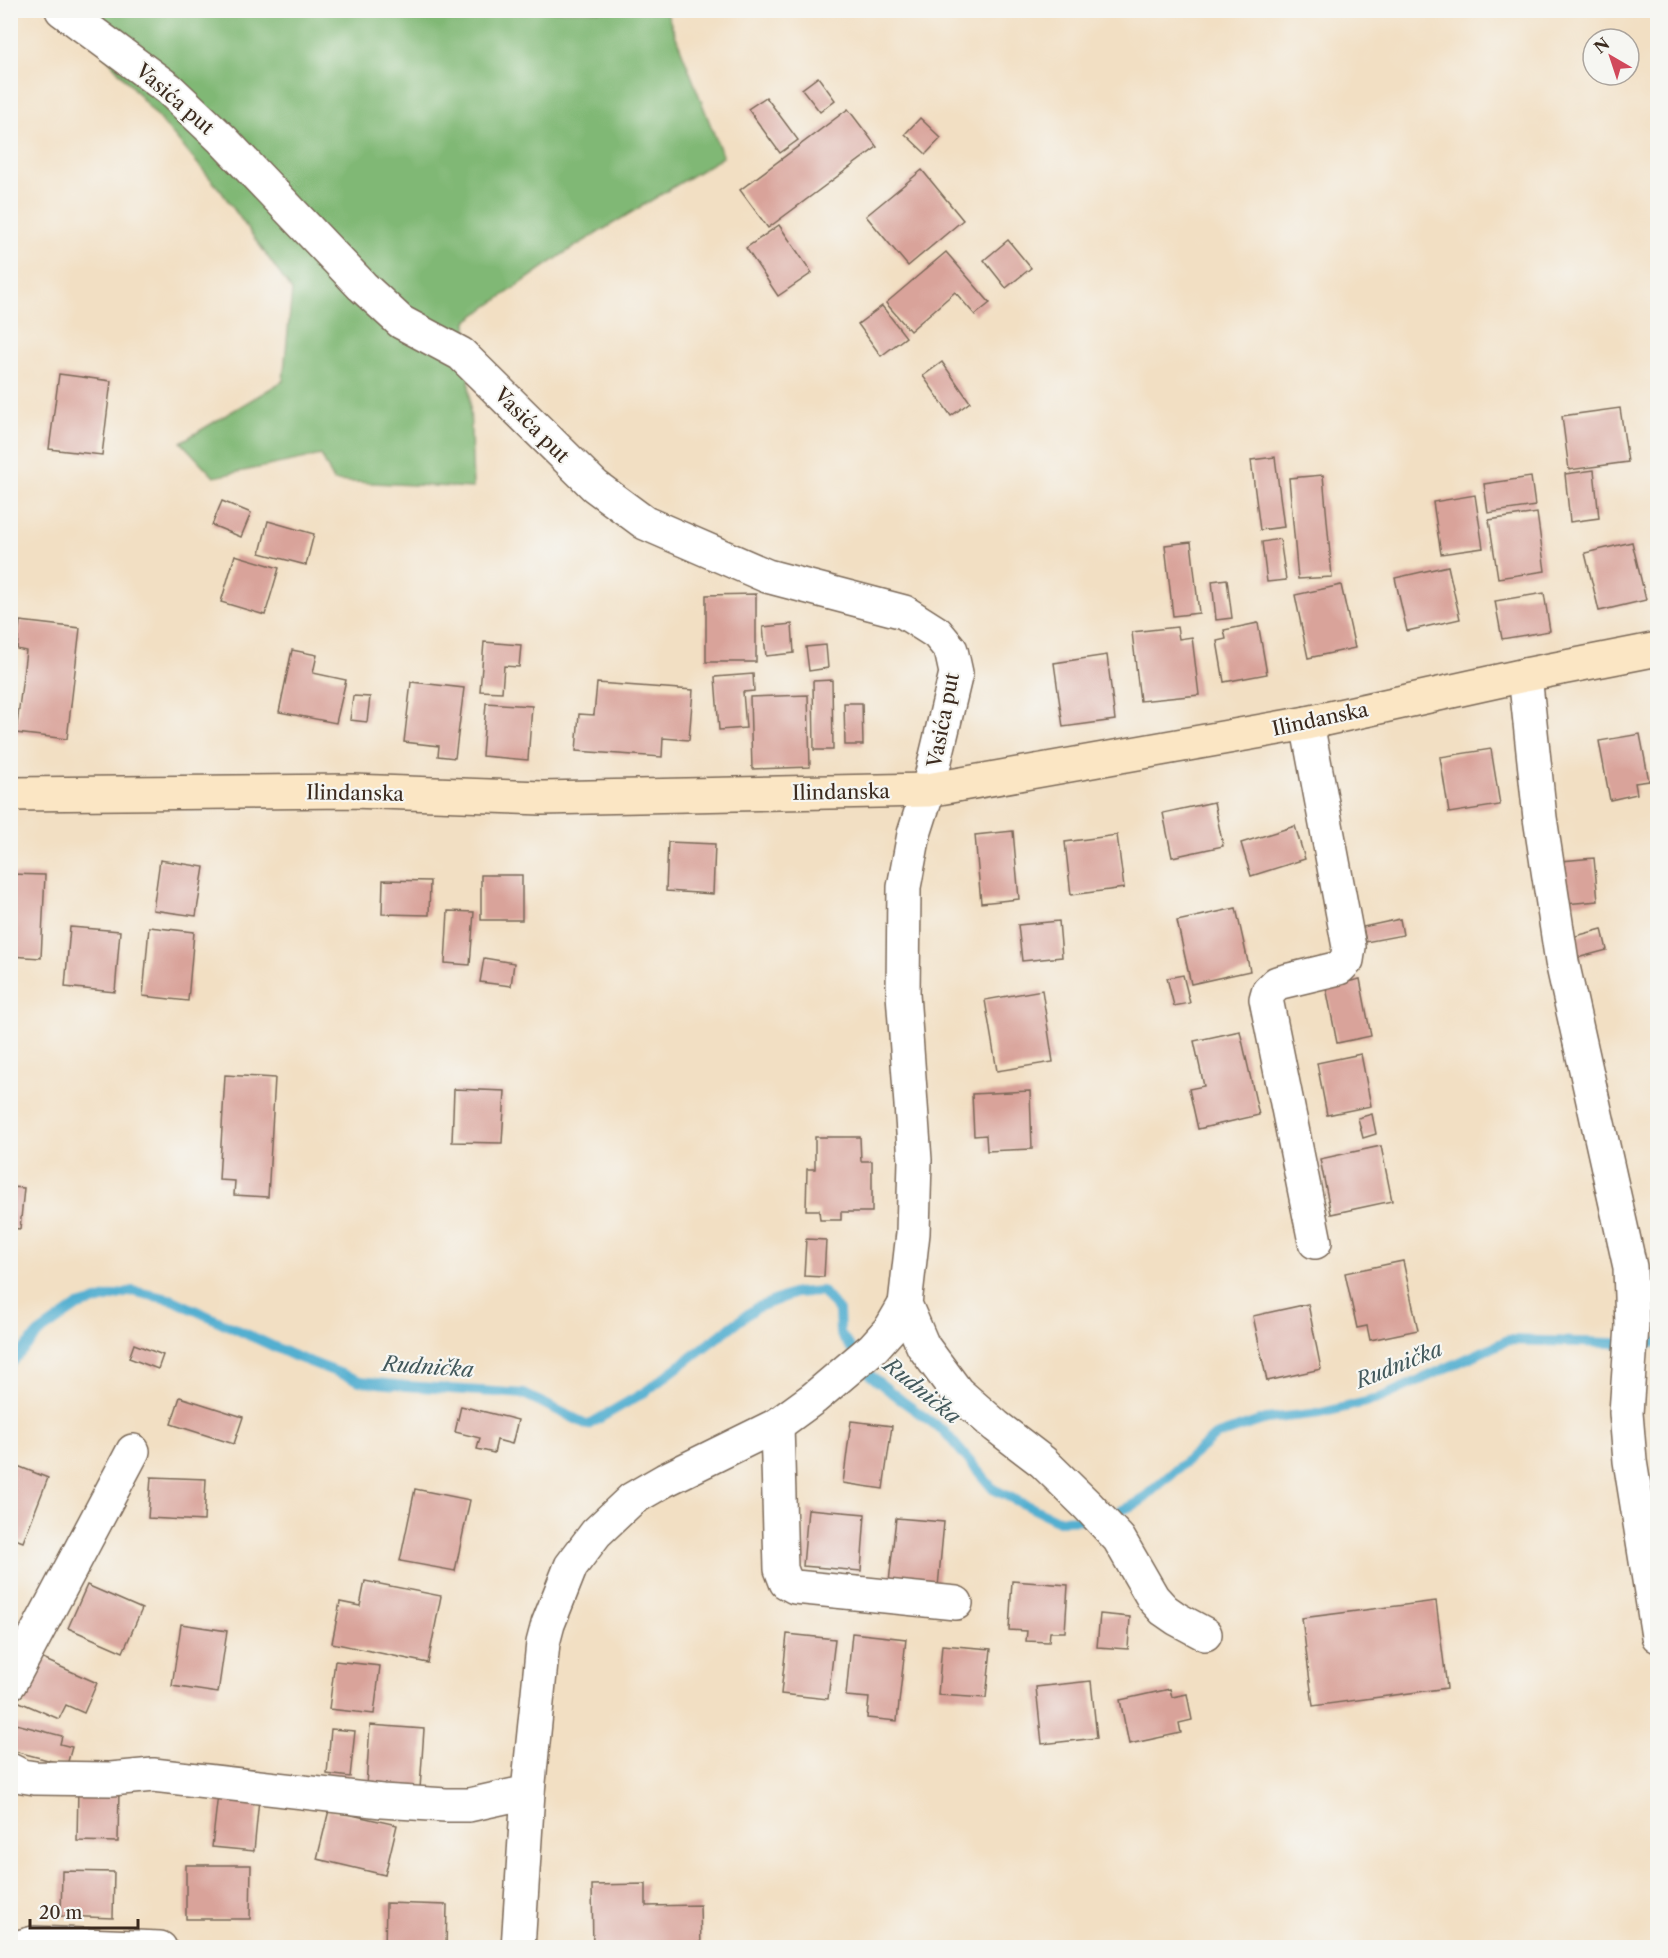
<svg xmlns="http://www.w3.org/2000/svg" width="1668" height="1958" font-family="'Libre Caslon Text',serif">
  <rect width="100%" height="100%" fill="#f6f6f2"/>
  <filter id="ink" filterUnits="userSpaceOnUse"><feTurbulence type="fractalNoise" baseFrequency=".0167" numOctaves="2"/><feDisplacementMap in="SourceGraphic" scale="12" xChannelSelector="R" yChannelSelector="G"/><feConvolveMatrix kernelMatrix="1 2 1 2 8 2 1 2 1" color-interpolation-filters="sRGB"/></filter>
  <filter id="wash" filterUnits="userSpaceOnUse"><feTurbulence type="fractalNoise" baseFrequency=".008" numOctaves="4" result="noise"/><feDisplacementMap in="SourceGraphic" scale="24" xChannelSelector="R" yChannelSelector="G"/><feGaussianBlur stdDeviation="1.35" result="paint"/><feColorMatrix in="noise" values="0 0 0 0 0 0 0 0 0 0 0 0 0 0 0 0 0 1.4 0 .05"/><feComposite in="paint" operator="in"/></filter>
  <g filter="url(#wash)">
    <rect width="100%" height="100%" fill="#f2dfc3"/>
    <path fill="#80b874" stroke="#5e7149" stroke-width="1.5" d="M67 11H666L723 157 566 252 467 321 473 488 334 481 321 455 214 477 181 442 283 381 292 291 221 191Z"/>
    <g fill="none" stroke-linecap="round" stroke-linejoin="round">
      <g stroke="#52afd0" stroke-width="10">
        <path d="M10 1364 39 1333 78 1306 132 1291 173 1300 292 1355 360 1381 406 1386 524 1394 588 1425 645 1392 756 1308 795 1293 822 1291 839 1311 840 1333 870 1375 901 1400 944 1431 993 1489 1057 1520 1090 1519"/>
        <path d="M1106 1518 1139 1502 1215 1436 1266 1419 1321 1413 1378 1399 1508 1340 1645 1344 1658 1342"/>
      </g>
    </g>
    <g id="blocks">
      <g fill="#d9a39a">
        <path d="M818 77 835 100 820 112 802 89Z"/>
        <path d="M766 97 798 140 780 153 748 109Z"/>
        <path d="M848 109 877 147 768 228 740 190Z"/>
        <path d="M920 118 941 138 926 154 905 134Z"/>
        <path d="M922 170 963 220 908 266 866 216Z"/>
        <path d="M779 225 812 273 778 296 746 248Z"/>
        <path d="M1008 240 1031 268 1006 288 984 260Z"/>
        <path d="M946 252 990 303 975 315 955 292 910 331 886 303Z"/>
        <path d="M882 306 906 337 881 356 858 324Z"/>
        <path d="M942 362 970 402 951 416 923 376Z"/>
        <path d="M59 374 111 381 102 455 49 449Z"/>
        <path d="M1620 408 1628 462 1569 470 1562 416Z"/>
        <path d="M1275 457 1284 527 1260 530 1251 460Z"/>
        <path d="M1594 470 1599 518 1570 522 1565 474Z"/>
        <path d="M1323 475 1332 577 1298 579 1289 478Z"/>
        <path d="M1531 477 1535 506 1488 513 1484 484Z"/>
        <path d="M1475 495 1483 548 1441 554 1433 502Z"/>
        <path d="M222 501 251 513 241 537 212 525Z"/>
        <path d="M1537 513 1545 571 1498 578 1489 520Z"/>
        <path d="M268 521 314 534 306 565 260 553Z"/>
        <path d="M1280 539 1286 580 1267 582 1262 542Z"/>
        <path d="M1191 542 1199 613 1173 616 1165 545Z"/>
        <path d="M1632 542 1646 600 1599 611 1585 553Z"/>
        <path d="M235 555 279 568 265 615 221 602Z"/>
        <path d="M1448 566 1460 619 1407 631 1395 578Z"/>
        <path d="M1227 579 1232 618 1216 620 1212 581Z"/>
        <path d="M1341 585 1355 648 1308 658 1295 595Z"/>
        <path d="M1544 593 1550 631 1502 639 1495 601Z"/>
        <path d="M756 594V662H706V595Z"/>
        <path d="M20 621 80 628 67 739 16 733 26 651 17 649Z"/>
        <path d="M1258 623 1267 674 1224 682 1217 641 1226 639 1224 630Z"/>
        <path d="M792 624 794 653 766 656 763 627Z"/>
        <path d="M1177 627 1179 639 1192 637 1199 695 1140 701 1132 632Z"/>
        <path d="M484 642 521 645 519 667 504 666 502 692 480 691Z"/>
        <path d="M826 645 828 668 809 671 806 647Z"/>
        <path d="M292 650 317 655 313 673 346 680 336 723 279 712Z"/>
        <path d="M1107 655 1115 720 1063 727 1054 663Z"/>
        <path d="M753 674 754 691 743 692 746 728 719 730 715 677Z"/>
        <path d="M832 680 833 750H814L813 681Z"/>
        <path d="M411 682 464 688 455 758 438 756 439 746 404 742Z"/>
        <path d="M597 683 693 690 689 740 663 738 662 757 576 751 579 714 594 715Z"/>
        <path d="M808 695 810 767 752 769 750 697Z"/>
        <path d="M353 696 370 697 367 722 350 720Z"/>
        <path d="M486 703 532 706 528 760 482 756Z"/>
        <path d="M844 703H862L863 745H845Z"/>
        <path d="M1640 734 1649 781 1635 783 1637 794 1610 800 1599 741Z"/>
        <path d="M1491 749 1500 805 1449 813 1440 757Z"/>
        <path d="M1214 802 1223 846 1172 857 1163 813Z"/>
        <path d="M1295 826 1305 859 1251 876 1241 843Z"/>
        <path d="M1013 831 1019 899 981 903 975 835Z"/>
        <path d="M1117 835 1124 888 1071 895 1065 842Z"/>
        <path d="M668 842 715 844 713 894 666 891Z"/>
        <path d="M1594 858 1598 901 1565 904 1561 861Z"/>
        <path d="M160 860 204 867 196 916 153 910Z"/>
        <path d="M10 874 45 875 41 958 10 956Z"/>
        <rect x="481" y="875" width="41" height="45"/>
        <path d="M383 880 430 881 429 915 382 914Z"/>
        <path d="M1236 908 1250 971 1191 984 1177 921Z"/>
        <path d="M448 911 474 912 470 965 445 963Z"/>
        <path d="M1400 919 1403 935 1366 942 1363 927Z"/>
        <path d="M1059 921 1062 957 1022 961 1018 925Z"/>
        <path d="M70 927 120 931 115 992 65 987Z"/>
        <path d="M149 927 194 932 188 1001 143 996Z"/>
        <path d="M1602 929 1607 950 1577 958 1572 937Z"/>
        <path d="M484 958 514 963 511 986 480 982Z"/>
        <path d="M1183 975 1190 1003 1174 1006 1167 978Z"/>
        <path d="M1360 979 1371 1036 1337 1043 1326 987Z"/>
        <path d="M1042 990 1053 1062 997 1071 985 1000Z"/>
        <path d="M1240 1031 1259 1115 1198 1129 1189 1089 1204 1086 1194 1041Z"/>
        <path d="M1361 1054 1371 1106 1327 1115 1317 1063Z"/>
        <path d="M225 1075 275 1078 268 1197 234 1195 235 1181 219 1180Z"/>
        <path d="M454 1089 505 1091 502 1143 452 1142Z"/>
        <path d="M1030 1091 1032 1149 987 1151 986 1135 974 1136 972 1094Z"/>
        <path d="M1372 1114 1376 1134 1363 1138 1358 1118Z"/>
        <path d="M815 1137H860L861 1161H872V1212H841V1220H820L819 1210H806L807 1169H815Z"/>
        <path d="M1381 1146 1392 1201 1331 1214 1320 1159Z"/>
        <path d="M10 1187 24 1188 20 1229 10 1228Z"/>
        <path d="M806 1239 826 1240 824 1277 804 1276Z"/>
        <path d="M1403 1261 1418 1330 1370 1340 1367 1326 1357 1328 1345 1273Z"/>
        <path d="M1308 1304 1321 1369 1267 1381 1253 1316Z"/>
        <path d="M134 1344 163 1355 158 1369 129 1358Z"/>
        <path d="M180 1397 243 1417 234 1444 171 1424Z"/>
        <path d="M461 1406 518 1420 512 1444 497 1440 494 1453 477 1449 480 1438 455 1432Z"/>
        <path d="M851 1421 892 1426 883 1489 843 1483Z"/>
        <path d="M10 1463 48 1478 23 1542 10 1537Z"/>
        <path d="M151 1477 206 1479 204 1521 148 1518Z"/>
        <path d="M415 1489 470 1500 455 1571 400 1561Z"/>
        <path d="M808 1509 865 1514 861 1571 803 1566Z"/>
        <path d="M896 1518 944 1522 938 1587 889 1582Z"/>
        <path d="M365 1581 441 1596 428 1663 332 1643 340 1602 360 1606Z"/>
        <path d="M1012 1581 1068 1585 1065 1632H1050L1049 1642 1026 1641 1027 1631 1009 1630Z"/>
        <path d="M87 1585 142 1609 123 1652 68 1628Z"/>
        <path d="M1436 1601 1447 1688 1313 1706 1302 1618Z"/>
        <path d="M1100 1614 1130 1617 1128 1649 1097 1647Z"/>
        <path d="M181 1624 227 1631 218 1693 172 1686Z"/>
        <path d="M852 1633 906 1639 897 1721 867 1718 869 1698 846 1696Z"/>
        <path d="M787 1634 835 1639 828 1699 781 1694Z"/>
        <path d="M942 1645 991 1649 986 1698 938 1695Z"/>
        <path d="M34 1655 97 1683 84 1713 66 1705 59 1719 15 1700Z"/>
        <path d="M335 1661 380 1666 374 1714 329 1709Z"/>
        <path d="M1091 1681 1097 1738 1042 1744 1036 1687Z"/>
        <path d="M1170 1689 1172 1697 1187 1694 1192 1720 1179 1723 1181 1733 1129 1744 1120 1700Z"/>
        <path d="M16 1724 62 1736 60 1744 72 1747 67 1765 10 1750Z"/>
        <path d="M370 1725 424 1729 420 1789 366 1786Z"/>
        <path d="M331 1729 355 1731 350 1777 327 1774Z"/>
        <path d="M78 1787 119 1788 118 1842 77 1841Z"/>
        <path d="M218 1794 259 1799 254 1851 212 1847Z"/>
        <path d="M329 1810 397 1825 385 1875 317 1859Z"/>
        <path d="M186 1865H251L250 1919H186Z"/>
        <path d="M62 1871 114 1872 113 1918 61 1916Z"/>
        <path d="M646 1884V1906L700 1905 701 1948H593L592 1885Z"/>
        <path d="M386 1903 447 1905 446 1948H385Z"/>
      </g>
    </g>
  </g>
  <g filter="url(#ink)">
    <use href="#blocks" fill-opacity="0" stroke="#7b6958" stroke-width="1.5"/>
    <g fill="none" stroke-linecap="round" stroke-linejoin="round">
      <g stroke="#7b6958" stroke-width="36">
        <g id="street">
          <path d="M62 10 169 89 222 139 362 286 401 322 461 354 595 486 645 523 767 576 904 612 937 633 951 650 956 673 928 790 914 834 904 887 903 994 915 1160 913 1233 905 1304 923 1346 957 1392 996 1426 1043 1462 1088 1506 1119 1539 1153 1598 1164 1610 1177 1619 1205 1634"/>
          <path d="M1525 675 1540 818 1562 962 1630 1267 1632 1326 1626 1413 1630 1461 1658 1636"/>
          <path d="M1307 723 1349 947 1347 960 1339 968 1277 983 1268 992 1266 999 1315 1242"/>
          <path d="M777 1425 781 1569 786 1582 795 1587 956 1603"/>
          <path d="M10 1683 133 1451"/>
          <path d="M10 1770 22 1776 35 1778 111 1779 153 1775 382 1801 446 1805H469L528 1792 543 1643 548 1624 571 1566 596 1533 632 1499 665 1480 777 1425 814 1398 873 1348 891 1328 905 1304"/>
          <path d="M15 1948 34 1943 160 1948"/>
          <path d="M518 1948 528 1792"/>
        </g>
      </g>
      <g stroke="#7b6958" stroke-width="36">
        <path id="secondary" d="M10 794 352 791 542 798 928 790 1307 723 1525 675 1658 649"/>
      </g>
      <use href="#street" stroke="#fff" stroke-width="33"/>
      <use href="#secondary" stroke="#fbe6c4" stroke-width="33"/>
    </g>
  </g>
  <g text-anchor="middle" stroke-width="4.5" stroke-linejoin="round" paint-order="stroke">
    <g font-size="20" fill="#3b2a1e" stroke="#f6f6f2">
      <text transform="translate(175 99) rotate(41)" y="7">Vasića put</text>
      <text transform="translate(532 425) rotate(45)" y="7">Vasića put</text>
      <text transform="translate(1320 719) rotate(-12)" y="7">Ilindanska</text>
      <text transform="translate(943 720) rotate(-79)" y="7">Vasića put</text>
      <text transform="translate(841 792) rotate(-1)" y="7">Ilindanska</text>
      <text transform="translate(355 793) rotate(1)" y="7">Ilindanska</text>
    </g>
    <g font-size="21" font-style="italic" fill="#43595c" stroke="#f6f6f2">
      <text transform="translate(1399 1365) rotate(-22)" y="7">Rudnička</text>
      <text transform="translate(428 1367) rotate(4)" y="7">Rudnička</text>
      <text transform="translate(922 1391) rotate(39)" y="7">Rudnička</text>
    </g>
  </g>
  <rect width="1668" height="1958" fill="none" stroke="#f6f6f2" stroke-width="36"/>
  <g transform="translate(1611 57) rotate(321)"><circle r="28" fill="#f6f6f2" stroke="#aba49d" stroke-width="1.5"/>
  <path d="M0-4.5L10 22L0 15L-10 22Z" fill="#d1495b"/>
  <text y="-9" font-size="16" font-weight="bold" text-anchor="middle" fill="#3b2a1e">N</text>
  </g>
  <path d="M30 1919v9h108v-9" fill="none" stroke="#3b2a1e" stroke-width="3"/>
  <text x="39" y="1919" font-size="18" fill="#3b2a1e" stroke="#f6f6f2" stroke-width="4.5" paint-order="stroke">20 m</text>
</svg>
